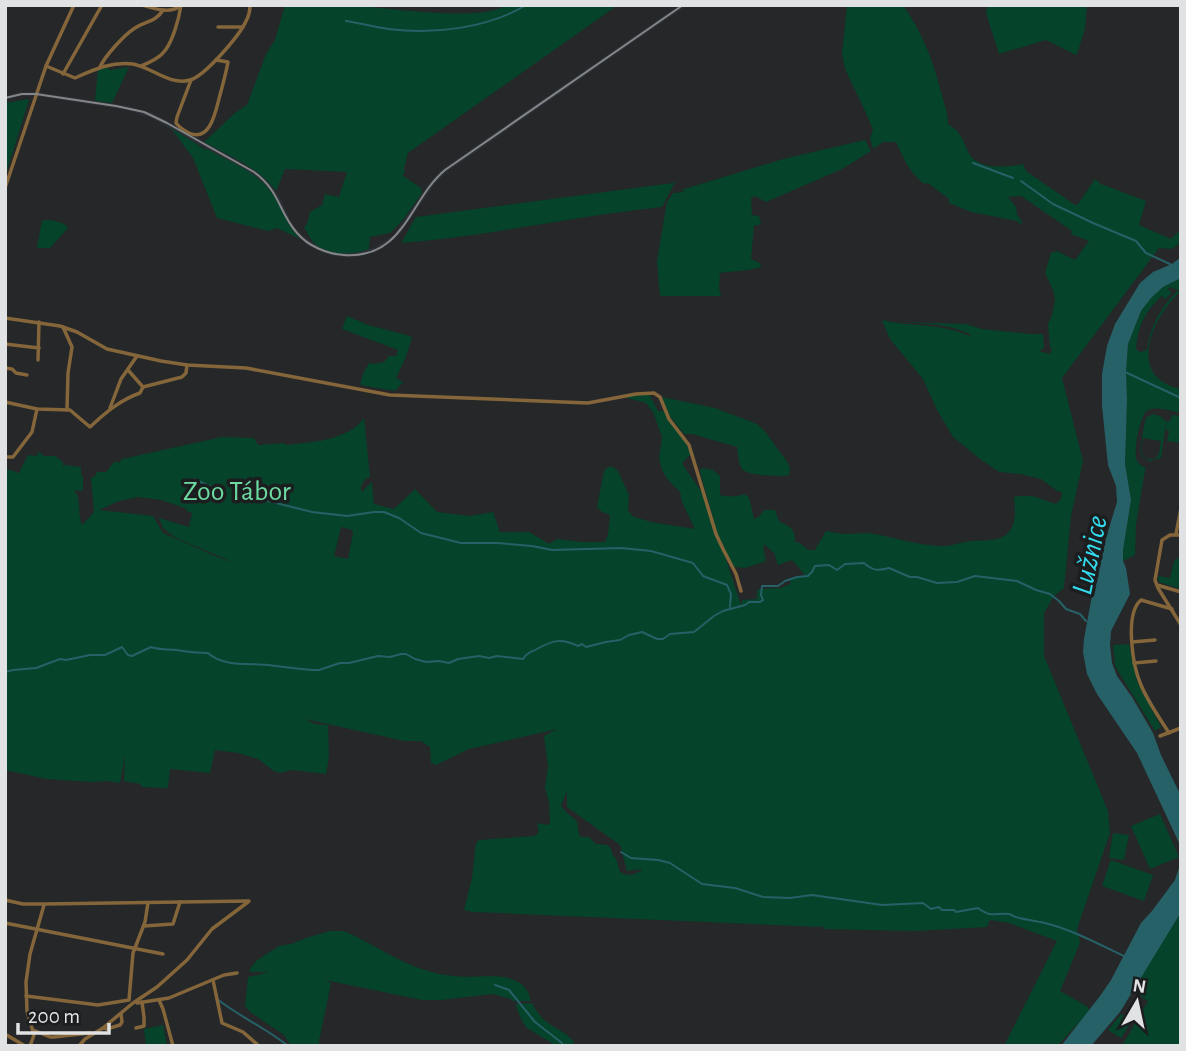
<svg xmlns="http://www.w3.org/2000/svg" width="1186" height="1051" font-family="'Alegreya Sans',sans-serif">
  <rect width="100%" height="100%" fill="#252729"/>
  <path fill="#2b3037" d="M679 5H687L447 172 434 185 397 238 377 252 357 257H342L329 255 309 246 294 233 287 222 276 200 261 181 252 174 151 118 127 110 36 96H22L5 100V96L8 95 21 92H36L128 106 153 113 255 170 264 177 280 197 290 220 297 230 311 242 330 251 342 253H356L375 247 394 235 430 182 444 168Z"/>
  <g fill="#05432a" fill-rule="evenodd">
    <path d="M285 5C306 5 328 4 350 5 379 7 485 23 505 5H618L408 153 404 169 405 173 402 175 421 188 422 193 403 220 390 233 370 237 369 249C354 256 325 255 313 242 310 238 307 232 304 227L307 224 310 212 322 205 325 194 339 197 347 172 285 169 276 191C258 167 229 156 204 142L235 113 247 105 266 54 275 40Z"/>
    <path d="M847 5H903C922 32 933 60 941 92 944 103 948 113 948 124 964 134 962 141 970 155 979 170 1009 167 1023 164L1026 171 1075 205 1078 204 1095 179 1101 184 1146 201 1139 225 1171 239 1181 229V242L1172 249 1159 248 1062 378 1083 461 1071 516 1064 588 1054 596 1044 613V656L1108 811 1110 833 1077 929 1080 943 1060 991 1088 1007 1089 1009 1085 1016 1057 1046H1004L1057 941 1009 923 990 920 987 927 915 931 823 929V924L821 927 473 912 464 910 472 878 476 843 479 840 535 836 539 832 537 823 548 825 550 823 549 802 545 788 548 766 544 736 557 729 469 749 436 765 431 763 430 747 421 741H404L305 719 315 724 328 725 329 756 326 774 292 770 280 773 274 771 258 759 238 753 215 750 210 773 170 769 168 788 142 787 140 784 124 781 125 755 120 783 107 781 93 782 47 779 5 770V471L7 469 19 473 28 455 36 456 39 452 44 456H55L63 462V468L64 465 81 467V475L83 477V491L74 490C82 499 77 514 82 525L94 512 91 478 95 476 97 472H106L115 461 119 463 122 459 222 437 252 438 255 439 258 445 285 443V445C311 442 348 441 364 418L370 477 365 479 362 485 361 486V492L372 482 374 504 394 509 415 489 437 512 470 516 493 512 500 532H529L549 544 557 539 581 542H605L608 535 610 516 608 514 602 512 597 507 604 471 608 467H613L618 471 629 495 628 510 632 516 651 522 695 529 682 502 680 492 668 480 662 470 659 458 662 437 653 412 646 403 627 398 633 395 649 394 658 411H665L692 453 683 462V465L703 494 714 521 700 472V470L703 468 713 470 720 476V495C748 502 746 479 754 519L760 516 764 510H775L779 521C788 527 796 527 795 542H798L809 550H815L826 531C833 532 840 534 847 534 857 534 865 532 875 534 896 538 917 545 939 546 950 547 960 542 971 541 983 540 999 542 1008 533 1017 523 1015 510 1014 497 1033 493 1040 499 1056 504L1061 499 1062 492 1057 491 1041 479 1020 474 999 472 980 459 953 437 937 410 923 379 890 339 882 320C911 327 941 323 969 336L971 335C949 323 923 324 899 322L966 324 982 329 1031 334H1043L1044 348 1039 351 1050 354 1052 348 1050 347 1048 324 1052 315 1055 300 1053 290 1045 273 1051 253 1057 251 1075 260 1089 241 1071 234 1072 231 1021 196 1008 197 1016 207 1017 215 1022 221 1021 225 1017 221 971 212 949 203V199L928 183 924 184C908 170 905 161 896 142H883L873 149 870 138 873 130 866 113 845 69 842 54ZM138 497 161 500 185 508 187 511 192 513 189 527 159 518 163 528 176 538 235 563 215 556 163 533 153 516 99 510 119 501ZM341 527 352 530 353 533 348 559 334 556ZM765 545 774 553 778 565 792 560 805 575 791 578 790 584 781 588 759 589 757 590V599L742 600 741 605 722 547 734 567 745 568 766 561 763 546ZM567 791V807L620 845 627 871 643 869C635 875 630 877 620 872L616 858 613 856 611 849 608 845 596 844 589 837H581L579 834 577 821 567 813 561 806Z"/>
    <path d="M988 5H1087L1085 29 1077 54 1076 55 1046 40 999 54 986 13Z"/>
    <path d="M107 67 110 70 129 67 112 103 95 101 98 69Z"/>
    <path d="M28 99 29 100 5 177V103Z"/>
    <path d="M171 128 206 150 207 149C228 161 256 171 271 192 282 207 286 225 300 239L277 228 268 231 217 218 193 158Z"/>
    <path d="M865 140 871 151 842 169 766 202 755 196 751 198 752 215 759 216 761 224 754 226 751 259 758 262 762 267C748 271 734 271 720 273L719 289 721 296H660L657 261 667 202 673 193 685 192 681 190 783 159Z"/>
    <path d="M676 180 662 207C575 216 489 236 401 243L416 217 673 183Z"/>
    <path d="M46 220C53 220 64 222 68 228L50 248H38L37 247 42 221Z"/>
    <path d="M1181 278V291C1152 317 1125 377 1181 389V413C1171 411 1157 406 1148 410 1140 414 1134 449 1136 457 1137 464 1142 466 1147 469L1145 470 1136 524 1135 555 1123 561V550L1131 500 1125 464 1127 400 1126 372 1128 344 1141 311 1151 298 1163 287ZM1170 287 1178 290C1161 307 1150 326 1147 350L1140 352 1136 349C1138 325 1145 313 1161 296L1165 299 1172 293 1168 289Z"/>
    <path d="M347 316 368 325 410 336 412 338 405 359 396 378 403 382 395 391 360 385 363 374 369 363 375 364 384 362 389 356H396L398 350 342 329Z"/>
    <path d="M662 397 715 408 757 424 764 430 788 463 790 469 789 475C781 477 751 476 743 470 738 465 738 453 737 447L692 434H684L669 415Z"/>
    <path d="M1153 414 1160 416 1167 422 1170 421 1172 415 1181 416 1180 443 1167 441 1169 431 1166 430V423L1161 458 1149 461 1142 456 1140 450 1145 421 1147 417ZM1143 438 1161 441 1159 454 1155 459H1147C1139 454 1141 446 1143 438Z"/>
    <path d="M1181 556V589L1159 582 1158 576 1170 578 1174 561Z"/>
    <path d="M1129 644 1137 681 1161 727 1155 731 1115 666 1113 645Z"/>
    <path d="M1160 814 1179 857 1150 869 1131 826Z"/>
    <path d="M1113 833 1129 835 1124 860 1109 858Z"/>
    <path d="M1111 860 1153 875 1144 901 1102 886Z"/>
    <path d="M1181 912V1046H1122L1148 1001 1132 991Z"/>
    <path d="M330 931H344C372 943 399 963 428 971 440 975 454 976 466 977 489 977 525 970 531 1001H513L511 999 493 994 441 1000H422L325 980 331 983 318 1046H290V1044L284 1035 250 1012 245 1006 248 977 270 972H250V969L256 961 279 946 291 944 309 937Z"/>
    <path d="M532 1003C537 1013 542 1019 551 1025 559 1030 568 1034 574 1042L573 1046H557L527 1028 522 1021 515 1004Z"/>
    <path d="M1121 1014 1133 1019 1121 1038 1108 1030Z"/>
    <path d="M163 1025 167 1046H146L144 1029Z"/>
  </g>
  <g fill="#276168">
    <path d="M1181 257V278L1163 287 1151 298 1141 311 1128 344 1126 372 1127 400 1125 464 1131 500 1123 550V561L1126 568 1130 594 1111 631 1110 645 1112 663 1117 676 1132 697 1153 733 1161 755 1181 796V847L1137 753 1097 694 1087 674 1083 652 1084 639 1097 568 1117 502 1116 486 1108 465 1102 406V374L1107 346 1115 324 1140 283 1153 272 1172 264Z"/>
    <path d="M1181 862V912L1120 1012 1091 1046H1061L1100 996 1111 980 1141 923 1152 911 1175 880Z"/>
  </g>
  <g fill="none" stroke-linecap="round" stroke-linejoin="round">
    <g stroke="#276168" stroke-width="2">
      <path d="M346 21C360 23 374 27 389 29 432 35 489 28 526 5"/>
      <path d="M973 163 1013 178"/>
      <path d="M1021 181 1053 204 1093 223 1136 241 1146 253 1172 265"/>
      <path d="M1125 372 1181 398"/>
      <path d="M194 479 218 490 226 491"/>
      <path d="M236 493 312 512 347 516 374 512H384L399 518 421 533 461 543H497L532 546 552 550 621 548 651 551 693 563 703 576 727 585 731 594 730 607"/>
      <path d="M5 672 13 670 36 668 60 659 66 660 90 655H105L122 647 128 655 132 656 151 647C160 650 167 649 176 650 188 652 196 653 208 653 223 667 249 663 268 665 284 667 299 669 314 670H319L340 663H349L378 656 390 657 401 654H406L415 659 426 662 439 661 449 663 458 659 479 656 489 658 497 656 523 659C527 652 530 653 537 649 553 640 561 638 578 646L582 644 586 647 606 642 620 640 629 635 642 632 657 639H663L670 634 694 632 714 616 723 611 745 605 749 602H760L763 600 761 595 762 586H778L785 581 797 577 808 576 812 572 815 566 829 565 837 570 845 564 864 563C873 571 878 571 889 568L910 577H917L937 583 957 582 975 576 1017 581 1036 590 1050 594 1059 601 1066 609 1080 614 1086 621"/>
      <path d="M621 852 631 858 658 860 670 863 702 884 735 888 763 897 790 898 812 895 882 905 923 903 931 909 939 907 942 910H954L956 912 978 908C993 919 994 912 1009 914 1012 915 1015 917 1019 918 1028 920 1036 921 1045 923 1073 930 1100 945 1126 957"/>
      <path d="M495 985 509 990 535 1022 562 1043 563 1046"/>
      <path d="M217 999C240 1017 266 1028 288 1046"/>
    </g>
    <g stroke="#84663a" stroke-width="3.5">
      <path d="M142 5C155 9 169 14 180 6"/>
      <path d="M218 27H243"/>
      <path d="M46 66 75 78C93 70 112 61 133 64 151 67 170 86 190 80 205 76 240 35 246 21 249 16 250 11 250 5"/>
      <path d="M141 66C148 63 156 60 162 54 172 45 179 19 181 5"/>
      <path d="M100 67C105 56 124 35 135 28 146 21 156 22 163 10"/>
      <path d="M63 74 102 5"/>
      <path d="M191 80 177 117 176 123C180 128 183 130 189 133 211 143 216 109 220 95 223 84 226 73 228 62L216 60"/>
      <path d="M5 188 46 66 74 5"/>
      <path d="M5 318 60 326 77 332 107 349 161 361 187 365 246 368 390 395 588 403 636 394 654 393 660 397 669 419 689 445 716 534 723 549 736 574 741 591"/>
      <path d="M63 327 72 347 68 373 67 410"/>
      <path d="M5 344 39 348"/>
      <path d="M38 360 39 322"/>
      <path d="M5 368 12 369 16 373 27 375"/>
      <path d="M128 370 143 387"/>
      <path d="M5 402 37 409 70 410 90 427C105 413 120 400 140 393L143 387 182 377 186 373 187 365"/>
      <path d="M110 408 121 379 137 356"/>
      <path d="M5 457H13L32 432 37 409"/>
      <path d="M1176 534 1181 508"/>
      <path d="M1181 535H1170L1162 540 1155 580 1158 588 1181 625"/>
      <path d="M1157 585 1181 592"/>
      <path d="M1132 642 1155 640"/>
      <path d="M1134 663 1156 661"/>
      <path d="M1169 733C1159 717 1148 702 1141 685 1133 667 1124 614 1141 600L1172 609"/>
      <path d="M1160 736 1181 728"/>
      <path d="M5 900 23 904H44L249 901"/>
      <path d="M5 923 163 954"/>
      <path d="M144 926 173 924 180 902"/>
      <path d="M213 980 222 1023 243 1032 259 1046"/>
      <path d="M26 996 98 1005 129 1000 133 953 145 922 148 903"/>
      <path d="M159 1000 163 1009 173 1046"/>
      <path d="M137 1003 169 998 224 975 237 973"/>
      <path d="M103 1028 107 1029 120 1025 122 1022 121 1014"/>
      <path d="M136 1028 144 1026V1017L142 1002"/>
      <path d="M33 1030 50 1037H54L90 1033"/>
      <path d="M5 1034 25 1046"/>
      <path d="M30 1046 34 1035 27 1011 26 982 30 954 44 905"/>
      <path d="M79 1046 85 1039 103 1028 133 1003 157 987 187 960 212 929 248 902"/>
    </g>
    <path stroke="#858688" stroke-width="2" d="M5 98 22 94H36L116 106 144 112 167 123 254 172C280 191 278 211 297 233 308 246 327 254 344 255 405 259 409 200 445 170L683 5"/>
  </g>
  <g text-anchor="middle" stroke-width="7" stroke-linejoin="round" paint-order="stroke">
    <g font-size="28" fill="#6cdba2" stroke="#1c1d1f">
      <text x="237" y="500">Zoo Tábor</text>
    </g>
    <g font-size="30" font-style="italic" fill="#32dbee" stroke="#1c1d1f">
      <text transform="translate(1089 555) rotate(-78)" y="10">Lužnice</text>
    </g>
  </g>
  <rect width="1186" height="1051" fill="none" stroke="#e1e2e3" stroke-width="14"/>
  <g transform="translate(1137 1002) rotate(9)" stroke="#1c1d1f" stroke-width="5" paint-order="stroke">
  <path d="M0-5L12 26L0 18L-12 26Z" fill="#e1e2e3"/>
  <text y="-10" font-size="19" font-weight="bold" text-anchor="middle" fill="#e1e2e3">N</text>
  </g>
  <path d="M18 1023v10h91v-10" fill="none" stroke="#e1e2e3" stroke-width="3.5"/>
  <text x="28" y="1023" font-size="21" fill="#e1e2e3" stroke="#1c1d1f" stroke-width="5" paint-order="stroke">200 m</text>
</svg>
